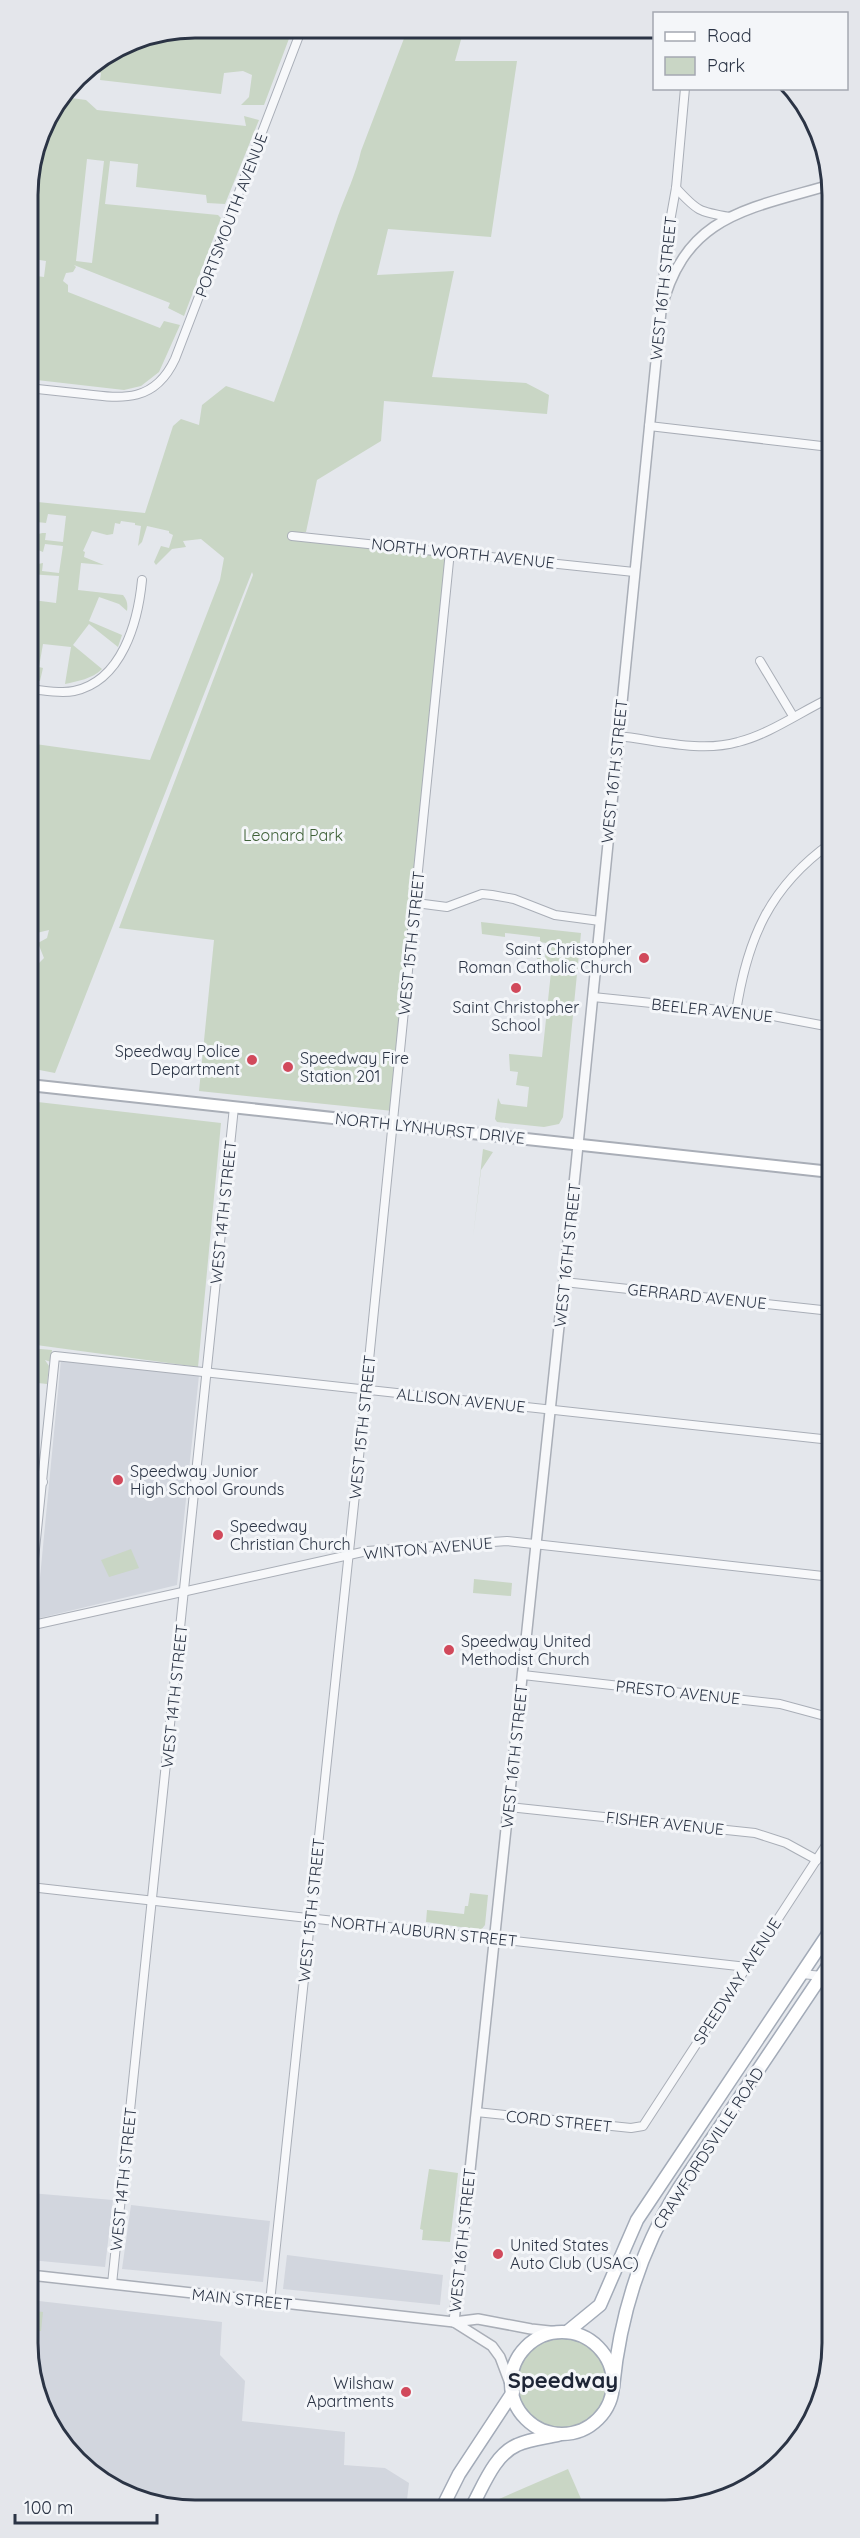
<svg xmlns="http://www.w3.org/2000/svg" width="860" height="2538" font-family="Quicksand,sans-serif">
  <rect width="100%" height="100%" fill="#e4e7ec"/>
  <g fill="#d2d6de">
    <path d="M61 1360 199 1375 177 1585 36 1619Z"/>
    <path d="M30 2193 113 2200 105 2267 30 2260Z"/>
    <path d="M131 2205 270 2221 263 2282 122 2269Z"/>
    <path d="M287 2255 443 2275 440 2305 283 2289Z"/>
    <path d="M39 2301 222 2322 220 2355 245 2381 242 2421 345 2432 344 2465 385 2468 409 2483 406 2508H162L76 2462 31 2379Z"/>
  </g>
  <g fill="#c9d6c5" fill-rule="evenodd">
    <path d="M195 27 293 28 264 105H241L249 97 252 75 243 71 224 73 221 94 100 80 101 73 83 70 131 40Z"/>
    <path d="M408 28 464 29 455 61H517L491 237 388 229 377 275 454 271 432 377 526 383 549 395 547 414 384 401 381 441 317 480 306 532H300L301 537 450 551 393 1111 199 1091 214 940 119 928 253 575 252 572 55 1073 29 1068 30 986 28 968 33 969 44 958 38 943 47 938 49 930 28 935V896L33 852 28 848V743L150 760 220 580 224 558 201 539 183 541 186 547 172 549 156 565 154 562 161 546 169 548 173 535 169 533V531L147 526 142 542 138 546 141 526 135 525V523L121 521 120 524 115 523 113 534 107 535 92 531 83 551 85 552 84 557 104 565 81 563 78 590 123 595C127 600 128 604 127 611L119 604 99 597 89 621 122 635 118 647 89 624 73 645 102 669C92 679 78 681 65 684L71 647 43 644 39 667 43 668 40 681 28 680 33 600 56 603 59 576 28 574V566L43 563 42 571 59 573 63 546 45 544 43 552 38 550 28 554C28 543 33 532 46 533L45 540 63 542 66 516 48 514 46 523 37 522 28 527V501L145 513 173 426 181 419 199 425 202 405 226 386 274 402C297 341 317 278 338 216 346 194 356 174 361 151Z"/>
    <path d="M73 83 71 98 86 100 97 110 246 126 244 116 259 120 225 204 207 203 206 195 136 187 138 164 110 161 105 204 218 215 221 218 184 316 168 308 170 303 74 265 76 267 73 272 66 273 63 281 68 285V292L160 328 164 321 180 325 159 372 141 386 124 390 28 379V275L44 277 46 261 27 258V183L44 121ZM87 159 104 161 92 263 76 261Z"/>
    <path d="M481 922 581 933 563 1117 559 1124 544 1127 497 1122 495 1119 498 1098 501 1104 527 1107 529 1087 516 1085 518 1072 510 1071 509 1054 542 1057 551 972 538 970 537 958H545L546 943 540 942V937L505 933V937L482 934Z"/>
    <path d="M29 1101 221 1123 198 1367 29 1344Z"/>
    <path d="M483 1149 493 1152 481 1170 473 1238Z"/>
    <path d="M29 1348 52 1350 51 1362 45 1360 49 1366 47 1384 29 1382Z"/>
    <path d="M131 1549 139 1568 109 1577 101 1560Z"/>
    <path d="M474 1579 512 1583 511 1596 473 1593Z"/>
    <path d="M470 1893 488 1895 485 1925 481 1930 426 1922 427 1910 464 1914 465 1906H468Z"/>
    <path d="M429 2169 458 2173 450 2242 422 2240 423 2230 420 2229Z"/>
    <path d="M30 2301 37 2302 36 2311 43 2312 41 2331H38L32 2380Z"/>
    <circle cx="562" cy="2383" r="50"/>
    <path d="M568 2469 585 2508H486L499 2499Z"/>
  </g>
  <g fill="none" stroke-linecap="round" stroke-linejoin="round">
    <g stroke="#a9aeb7" stroke-width="10">
      <g id="minor">
        <path d="M676 188C697 211 699 212 730 217"/>
        <path d="M663 297 664 255 676 188 685 88"/>
        <path d="M28 388C46 390 65 392 84 394 124 399 155 402 175 359L302 28"/>
        <path d="M649 426 830 447"/>
        <path d="M292 536 634 572"/>
        <path d="M760 661 793 716"/>
        <path d="M28 689C43 690 60 694 74 691 122 681 138 622 142 580"/>
        <path d="M618 736C656 740 700 753 738 742 770 734 800 712 830 698"/>
        <path d="M416 903 447 907 482 894 492 895 514 899 555 915 600 921"/>
        <path d="M593 997 768 1015 831 1027"/>
        <path d="M736 1012C747 940 769 887 831 843"/>
        <path d="M564 1282 831 1311"/>
        <path d="M29 1481 43 1482"/>
        <path d="M29 1607 55 1356 831 1440"/>
        <path d="M29 1626 367 1551 507 1541 832 1577"/>
        <path d="M523 1675 780 1704 832 1718"/>
        <path d="M509 1807 755 1833 786 1843 817 1860"/>
        <path d="M30 1887 747 1967"/>
        <path d="M802 1974 832 1977"/>
        <path d="M476 2112 631 2128 643 2126 832 1836"/>
        <path d="M112 2284 234 1107"/>
        <path d="M270 2302 366 1390 450 551"/>
      </g>
    </g>
    <g stroke="#a9aeb7" stroke-width="12">
      <g id="tertiary">
        <path d="M30 2275 454 2322 478 2319 531 2329 559 2332"/>
        <path d="M454 2322 576 1165 661 311C684 215 748 209 830 185"/>
        <path d="M454 2322 492 2346 500 2357 512 2389"/>
      </g>
    </g>
    <g stroke="#a9aeb7" stroke-width="14">
      <path id="secondary" d="M29 1085 831 1172"/>
    </g>
    <g stroke="#a3abb8" stroke-width="15">
      <g id="primary">
        <path d="M567 2332 600 2305 637 2220 832 1928"/>
        <circle cx="562" cy="2383" r="51"/>
        <path d="M613 2387C620 2315 640 2250 679 2188L832 1960"/>
        <path d="M442 2508 459 2474 513 2392"/>
        <path d="M471 2508C483 2487 494 2455 517 2445 530 2439 545 2438 558 2435"/>
      </g>
    </g>
    <use href="#minor" stroke="#f7f8fa" stroke-width="8"/>
    <use href="#tertiary" stroke="#f7f8fa" stroke-width="9"/>
    <use href="#secondary" stroke="#fff" stroke-width="10"/>
    <use href="#primary" stroke="#fff" stroke-width="12"/>
  </g>
  <g fill="#d1495b" stroke="#f4f6f9" stroke-width="2">
    <circle cx="644" cy="958" r="6"/>
    <circle cx="516" cy="988" r="6"/>
    <circle cx="252" cy="1060" r="6"/>
    <circle cx="288" cy="1067" r="6"/>
    <circle cx="118" cy="1480" r="6"/>
    <circle cx="218" cy="1535" r="6"/>
    <circle cx="449" cy="1650" r="6"/>
    <circle cx="498" cy="2254" r="6"/>
    <circle cx="406" cy="2392" r="6"/>
  </g>
  <g text-anchor="middle" stroke-width="6" stroke-linejoin="round" paint-order="stroke">
    <g font-size="16" fill="#2b3445" stroke="#f4f6f9">
      <text transform="translate(231 215) rotate(-69)" y="6">PORTSMOUTH AVENUE</text>
      <text transform="translate(663 288) rotate(-84)" y="6">WEST 16TH STREET</text>
      <text transform="translate(463 553) rotate(6)" y="6">NORTH WORTH AVENUE</text>
      <text transform="translate(614 771) rotate(-84)" y="6">WEST 16TH STREET</text>
      <text transform="translate(411 943) rotate(-84)" y="6">WEST 15TH STREET</text>
      <text transform="translate(712 1010) rotate(6)" y="6">BEELER AVENUE</text>
      <text transform="translate(430 1128) rotate(6)" y="6">NORTH LYNHURST DRIVE</text>
      <text transform="translate(223 1212) rotate(-84)" y="6">WEST 14TH STREET</text>
      <text transform="translate(567 1255) rotate(-84)" y="6">WEST 16TH STREET</text>
      <text transform="translate(697 1296) rotate(6)" y="6">GERRARD AVENUE</text>
      <text transform="translate(461 1400) rotate(6)" y="6">ALLISON AVENUE</text>
      <text transform="translate(362 1427) rotate(-84)" y="6">WEST 15TH STREET</text>
      <text transform="translate(428 1548) rotate(-5)" y="6">WINTON AVENUE</text>
      <text transform="translate(678 1692) rotate(6)" y="6">PRESTO AVENUE</text>
      <text transform="translate(174 1696) rotate(-84)" y="6">WEST 14TH STREET</text>
      <text transform="translate(514 1756) rotate(-84)" y="6">WEST 16TH STREET</text>
      <text transform="translate(665 1823) rotate(6)" y="6">FISHER AVENUE</text>
      <text transform="translate(311 1910) rotate(-84)" y="6">WEST 15TH STREET</text>
      <text transform="translate(424 1931) rotate(6)" y="6">NORTH AUBURN STREET</text>
      <text transform="translate(737 1981) rotate(-57)" y="6">SPEEDWAY AVENUE</text>
      <text transform="translate(559 2121) rotate(6)" y="6">CORD STREET</text>
      <text transform="translate(708 2148) rotate(-57)" y="6">CRAWFORDSVILLE ROAD</text>
      <text transform="translate(123 2179) rotate(-84)" y="6">WEST 14TH STREET</text>
      <text transform="translate(462 2240) rotate(-84)" y="6">WEST 16TH STREET</text>
      <text transform="translate(242 2299) rotate(6)" y="6">MAIN STREET</text>
    </g>
    <g font-size="16" fill="#3f6138" stroke="#f4f6f9">
      <text x="293" y="841">Leonard Park</text>
    </g>
    <g font-size="16" fill="#2b3445" stroke="#f4f6f9" text-anchor="start">
      <text x="632" y="955" text-anchor="end">Saint Christopher<tspan x="632" dy="18">Roman Catholic Church</tspan></text>
      <text x="516" y="1013" text-anchor="middle">Saint Christopher<tspan x="516" dy="18">School</tspan></text>
      <text x="240" y="1057" text-anchor="end">Speedway Police<tspan x="240" dy="18">Department</tspan></text>
      <text x="300" y="1064">Speedway Fire<tspan x="300" dy="18">Station 201</tspan></text>
      <text x="130" y="1477">Speedway Junior<tspan x="130" dy="18">High School Grounds</tspan></text>
      <text x="230" y="1532">Speedway<tspan x="230" dy="18">Christian Church</tspan></text>
      <text x="461" y="1647">Speedway United<tspan x="461" dy="18">Methodist Church</tspan></text>
      <text x="510" y="2251">United States<tspan x="510" dy="18">Auto Club (USAC)</tspan></text>
      <text x="394" y="2389" text-anchor="end">Wilshaw<tspan x="394" dy="18">Apartments</tspan></text>
    </g>
    <g font-size="22" font-weight="bold" fill="#1d2536" stroke="#f4f6f9">
      <text x="563" y="2388">Speedway</text>
    </g>
  </g>
  <path d="M0 0H860V2538H0ZM195 38H665A157 157 0 0 1 822 195V2343A157 157 0 0 1 665 2500H195A157 157 0 0 1 38 2343V195A157 157 0 0 1 195 38Z" fill="#e4e6eb" fill-rule="evenodd"/>
  <path fill="none" stroke="#2b3445" stroke-width="3" d="M195 38H665A157 157 0 0 1 822 195V2343A157 157 0 0 1 665 2500H195A157 157 0 0 1 38 2343V195A157 157 0 0 1 195 38Z"/>
  <rect x="653" y="12" width="195" height="78" fill="#f4f6f9" stroke="#a4a8b1" stroke-width="1.5"/>
  <rect x="665" y="32" width="30" height="9" fill="#ffffff" stroke="#a4a8b1" stroke-width="1.5"/>
  <text x="707" y="42" font-size="18" fill="#2b3445">Road</text>
  <rect x="665" y="57" width="30" height="18" fill="#c9d6c5" stroke="#a4a8b1" stroke-width="1.5"/>
  <text x="707" y="72" font-size="18" fill="#2b3445">Park</text>
  <path d="M15 2514v9h142v-9" fill="none" stroke="#2b3445" stroke-width="3"/>
  <text x="24" y="2514" font-size="18" fill="#2b3445" stroke="#f4f6f9" stroke-width="4.5" paint-order="stroke">100 m</text>
</svg>
